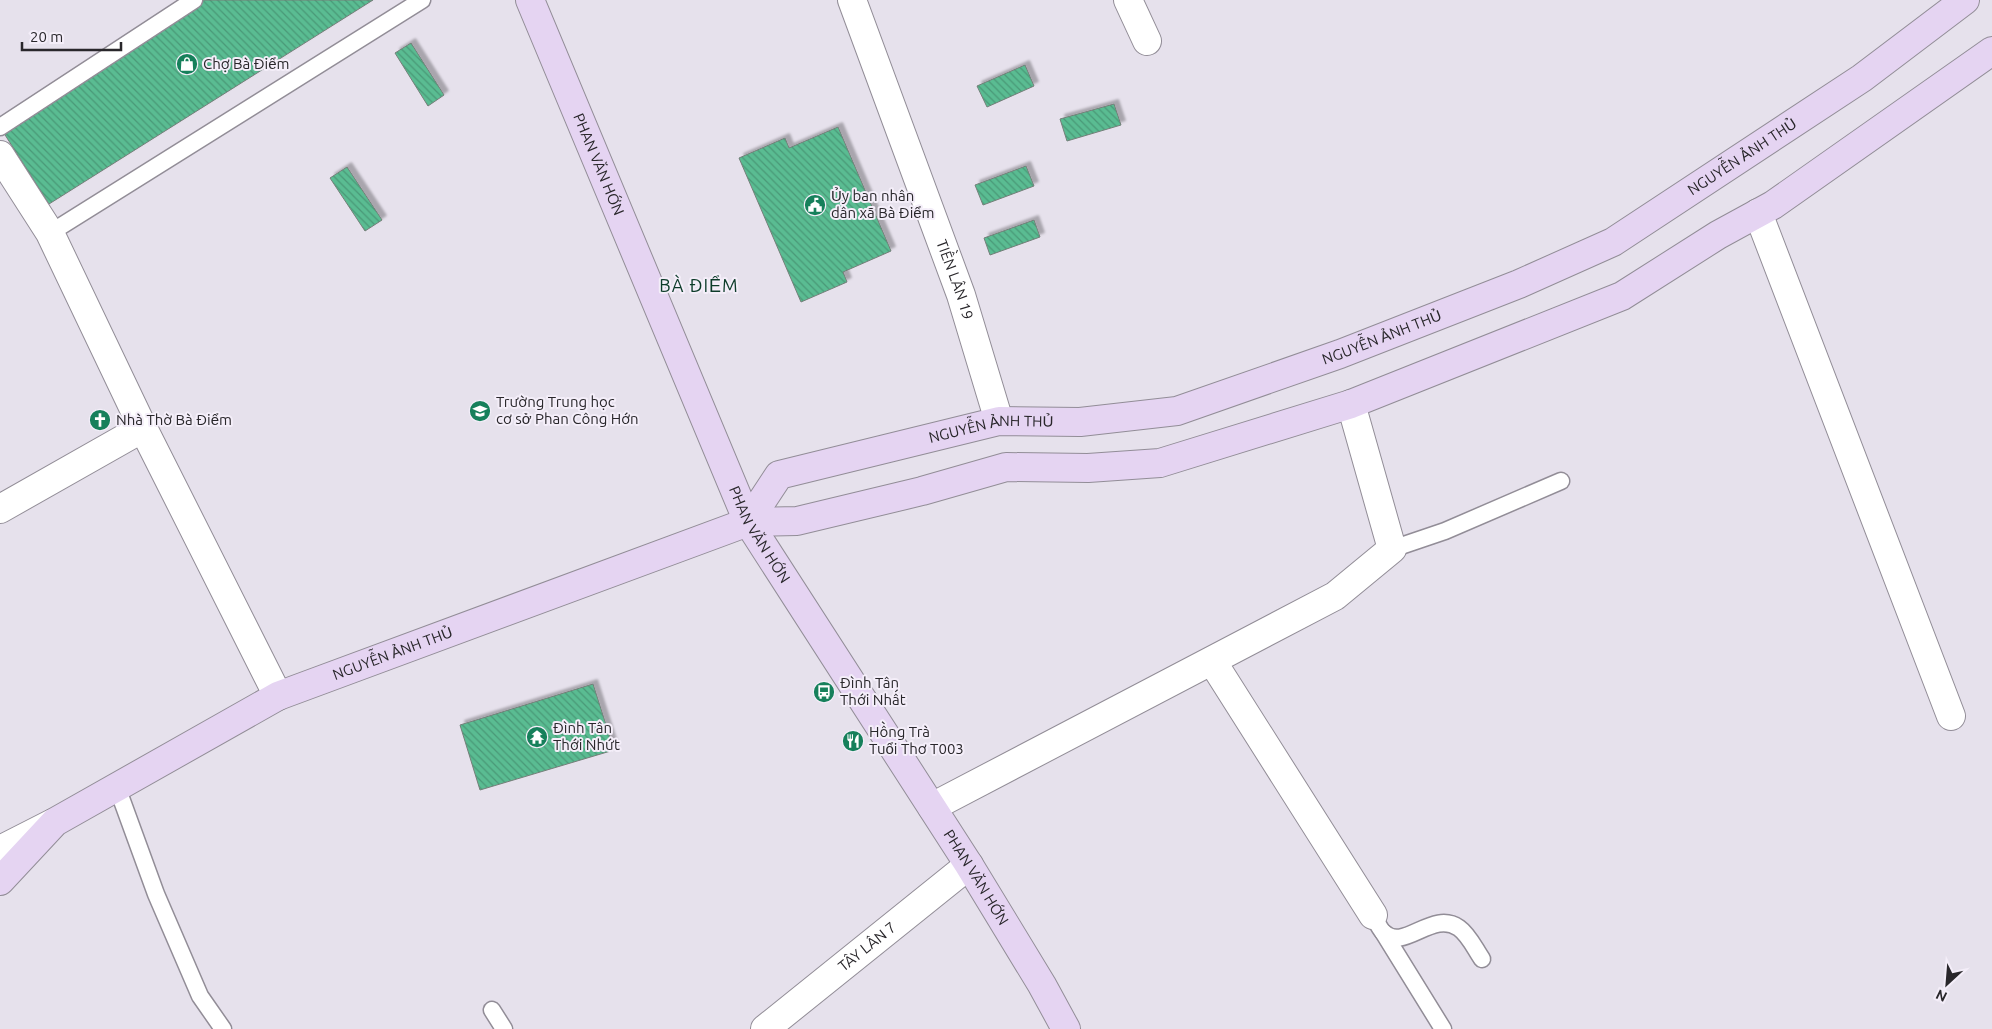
<svg xmlns="http://www.w3.org/2000/svg" width="1992" height="1029" font-family="Ubuntu,sans-serif">
  <defs>
    <pattern id="building-back-hatch" width="6" height="6" patternUnits="userSpaceOnUse" patternTransform="scale(1.25)"><rect width="6" height="6" fill="#5abc92"/><path d="M-1 5l2 2M0 0l6 6M5-1l2 2" fill="none" stroke="#4a9977"/></pattern>
    <filter id="shadow"><feDropShadow dx="4.5" dy="-4.5" stdDeviation="1" flood-color="#0004"/></filter>
  </defs>
  <rect width="100%" height="100%" fill="#e6e1ec"/>
  <g fill="url(#building-back-hatch)" stroke="#747f79" filter="url(#shadow)">
    <path d="M202 0H373L49 204 0 127Z"/>
    <path d="M411 43 444 95 428 106 395 53Z"/>
    <path d="M1025 65 1034 86 987 107 977 86Z"/>
    <path d="M1114 104 1121 125 1067 141 1060 119Z"/>
    <path d="M838 127 891 251 843 272 847 282 801 302 739 158 785 138 789 148Z"/>
    <path d="M1026 166 1034 186 983 205 975 185Z"/>
    <path d="M347 167 382 220 365 231 330 178Z"/>
    <path d="M1034 220 1040 237 990 255 984 238Z"/>
    <path d="M593 684 614 750 480 790 460 725Z"/>
  </g>
  <g fill="none" stroke-linecap="round" stroke-linejoin="round">
    <g stroke="#928d97" stroke-width="19">
      <g id="service">
        <path d="M0 127 194 0"/>
        <path d="M50 233 422 0"/>
        <path d="M1392 549 1445 531 1561 481"/>
        <path d="M117 787 156 894 200 996 223 1029"/>
        <path d="M1373 915C1376 920 1379 928 1383 932 1404 953 1432 909 1459 928 1469 935 1475 949 1482 959"/>
        <path d="M1383 932 1443 1029"/>
        <path d="M492 1010 504 1029"/>
      </g>
    </g>
    <g stroke="#928d97" stroke-width="30">
      <g id="minor">
        <path id="s1" d="M852 0 961 295 999 421"/>
        <path d="M1128 0 1147 41"/>
        <path d="M0 155 50 233 143 428 278 696"/>
        <path d="M1758 213 1951 716"/>
        <path d="M0 509 143 428"/>
        <path d="M1212 661 1373 915"/>
        <path d="M932 807 1335 596 1392 549 1351 404"/>
        <path d="M0 850 53 823"/>
        <path id="s2" d="M765 1029 969 865"/>
      </g>
    </g>
    <g stroke="#928d97" stroke-width="30">
      <g id="secondary">
        <path id="s3" d="M530 0 748 522 969 865 1042 985 1066 1029"/>
        <path id="s4" d="M748 522 779 475 999 421 1080 422 1177 411 1340 354 1519 284 1613 242 1862 78 1965 0"/>
        <path id="s5" d="M0 881 55 822 278 696 748 522 797 521 922 491 1006 467 1088 468 1160 463 1351 404 1622 296 1718 235 1773 205 1992 51"/>
      </g>
    </g>
    <use href="#service" stroke="#fff" stroke-width="16"/>
    <use href="#minor" stroke="#fff" stroke-width="28"/>
    <use href="#secondary" stroke="#e5d4f2" stroke-width="28"/>
  </g>
  <defs>
    <g id="shop-disc" transform="scale(1.125)"><circle r="9.5" fill="#16805b" stroke="#f4eef9"/><path d="M-5-2.5h2.3a2.7 3.5 0 0 1 5.4 0H5L5.5 6h-11ZM-1.5-2.5h3a1.5 2.3 0 0 0-3 0Z" fill="#fff"/></g>
    <g id="civic-disc" transform="scale(1.125)"><circle r="9.5" fill="#16805b" stroke="#f4eef9"/><path d="M-.6-6.5H3V-4.5H.6V-3L4-1V1h2V6H-6V1h2V-1L-.6-3ZM-1.2 2.5V6h2.4V2.5Z" fill="#fff"/></g>
    <g id="school-disc" transform="scale(1.125)"><circle r="9.5" fill="#16805b" stroke="#f4eef9"/><path d="M0-5L7-2L0 1L-7-2ZM-4 1L0 2.5L4 1V4Q0 6-4 4Z" fill="#fff"/></g>
    <g id="church-disc" transform="scale(1.125)"><circle r="9.5" fill="#16805b" stroke="#f4eef9"/><path d="M-1.2-6h2.4v3.5h3.3v2.4h-3.3V6h-2.4V-.1h-3.3v-2.4h3.3Z" fill="#fff"/></g>
    <g id="bus-disc" transform="scale(1.125)"><circle r="9.5" fill="#16805b" stroke="#f4eef9"/><path d="M-5-6H5V4H4V6H2V4H-2V6H-4V4H-5ZM-3.5-4V0h7V-4ZM-3.5 1.2v1.5H-2V1.2ZM2 1.2v1.5H3.5V1.2Z" fill="#fff"/></g>
    <g id="temple-disc" transform="scale(1.125)"><circle r="9.5" fill="#16805b" stroke="#f4eef9"/><path d="M0-6L5-2H3V0L6.5 2.5H4V6H1.5V3h-3V6H-4V2.5H-6.5L-3 0V-2H-5Z" fill="#fff"/></g>
    <g id="restaurant-disc" transform="scale(1.125)"><circle r="9.5" fill="#16805b" stroke="#f4eef9"/><path d="M-5-6h1v4h1v-4h1v4h1v-4h1v5L-1.5 .5V6h-2V.5L-5-1ZM5-6V6H3V1.5H1.5Q1.5-4 5-6Z" fill="#fff"/></g>
  </defs>
  <g fill-rule="evenodd">
    <use href="#shop-disc" x="187" y="64"/>
    <use href="#civic-disc" x="815" y="205"/>
    <use href="#school-disc" x="480" y="411"/>
    <use href="#church-disc" x="100" y="420"/>
    <use href="#bus-disc" x="824" y="692"/>
    <use href="#temple-disc" x="537" y="737"/>
    <use href="#restaurant-disc" x="853" y="741"/>
  </g>
  <g text-anchor="middle" stroke-width="4" stroke-linejoin="round" paint-order="stroke">
    <g font-size="15" fill="#29272b" stroke="#f4eef9" text-anchor="start">
      <text x="203" y="69">Chợ Bà Điểm</text>
      <text x="831" y="201">Ủy ban nhân<tspan x="831" dy="17">dân xã Bà Điểm</tspan></text>
      <text x="496" y="407">Trường Trung học<tspan x="496" dy="17">cơ sở Phan Công Hớn</tspan></text>
      <text x="116" y="425">Nhà Thờ Bà Điểm</text>
      <text x="840" y="688">Đình Tân<tspan x="840" dy="17">Thới Nhất</tspan></text>
      <text x="553" y="733">Đình Tân<tspan x="553" dy="17">Thới Nhứt</tspan></text>
      <text x="869" y="737">Hồng Trà<tspan x="869" dy="17">Tuổi Thơ T003</tspan></text>
    </g>
    <g font-size="15" fill="#29272b" stroke="#f4eef9">
      <text dy="5" stroke="none"><textPath href="#s4" startOffset="1084">NGUYỄN ẢNH THỦ</textPath></text>
      <text dy="5" stroke="none"><textPath href="#s3" startOffset="178">PHAN VĂN HỚN</textPath></text>
      <text dy="5" stroke="none"><textPath href="#s1" startOffset="298">TIỀN LÂN 19</textPath></text>
      <text dy="5" stroke="none"><textPath href="#s4" startOffset="679">NGUYỄN ẢNH THỦ</textPath></text>
      <text dy="5" stroke="none"><textPath href="#s4" startOffset="274">NGUYỄN ẢNH THỦ</textPath></text>
      <text dy="5" stroke="none"><textPath href="#s3" startOffset="582">PHAN VĂN HỚN</textPath></text>
      <text dy="5" stroke="none"><textPath href="#s5" startOffset="459">NGUYỄN ẢNH THỦ</textPath></text>
      <text dy="5" stroke="none"><textPath href="#s3" startOffset="988">PHAN VĂN HỚN</textPath></text>
      <text dy="5" stroke="none"><textPath href="#s2" startOffset="131">TÂY LÂN 7</textPath></text>
    </g>
    <g font-size="18" letter-spacing="1" fill="#0d3c2a" stroke="#f4eef9">
      <text x="699" y="292">BÀ ĐIỂM</text>
    </g>
  </g>
  <g transform="translate(1947 984) rotate(206)" stroke="#f4eef9" stroke-width="4" paint-order="stroke">
  <path d="M0-4L9 19L0 12L-9 19Z" fill="#29272b"/>
  <text y="-8" font-size="14" font-weight="bold" text-anchor="middle" fill="#29272b">N</text>
  </g>
  <path d="M22 42v8h99v-8" fill="none" stroke="#29272b" stroke-width="2.5"/>
  <text x="30" y="42" font-size="15" fill="#29272b" stroke="#f4eef9" stroke-width="4" paint-order="stroke">20 m</text>
</svg>
